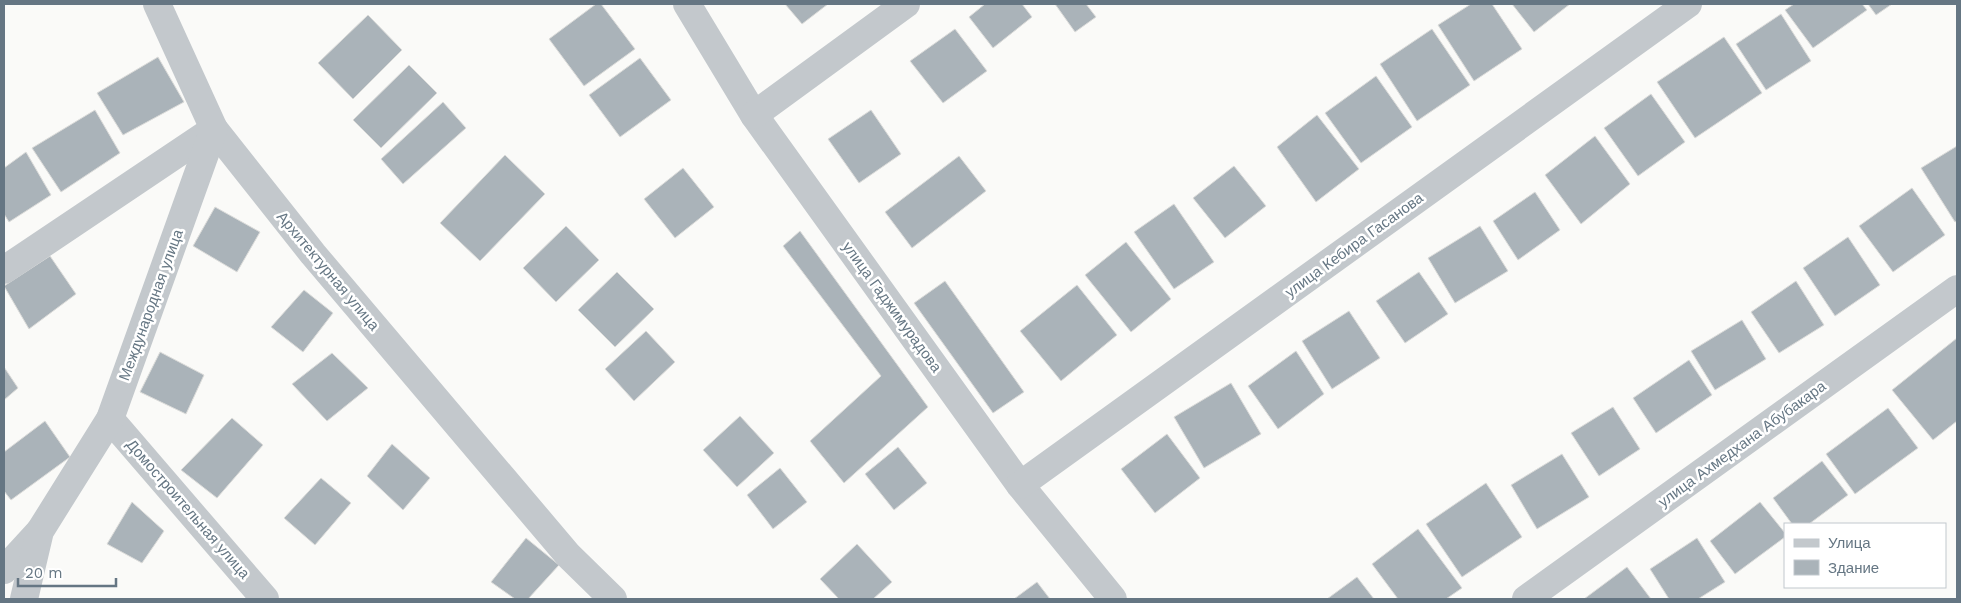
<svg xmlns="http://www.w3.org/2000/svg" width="1961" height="603" font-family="'Work Sans',sans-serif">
  <rect width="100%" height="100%" fill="#fafaf8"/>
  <g fill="#aab3b9" stroke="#dcdcda">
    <path d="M596 4H601L635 49 584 86 549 39Z"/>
    <path d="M785 4H828L802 24Z"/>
    <path d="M985 4H1022L1032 17 993 48 969 17Z"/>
    <path d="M1055 4H1086L1096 17 1075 32Z"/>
    <path d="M1471 4H1492L1522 49 1474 81 1438 25Z"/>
    <path d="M1512 4H1570L1534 32Z"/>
    <path d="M1794 4H1862L1867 10 1813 48 1785 10Z"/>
    <path d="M1868 4H1892L1876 15Z"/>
    <path d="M1781 14 1811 61 1766 90 1736 44Z"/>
    <path d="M368 15 402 50 353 99 318 63Z"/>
    <path d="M955 29 987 71 943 103 910 61Z"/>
    <path d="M1432 29 1470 85 1417 121 1380 64Z"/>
    <path d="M1724 37 1762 93 1695 138 1657 82Z"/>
    <path d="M158 57 184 102 123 135 97 93Z"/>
    <path d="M640 58 671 100 620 137 589 95Z"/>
    <path d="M409 65 437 93 381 148 353 120Z"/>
    <path d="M1376 76 1412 127 1361 163 1325 113Z"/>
    <path d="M1651 94 1685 142 1638 176 1604 128Z"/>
    <path d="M443 102 466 128 403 184 381 159Z"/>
    <path d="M95 110 120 153 61 192 32 148Z"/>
    <path d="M871 110 901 154 859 183 828 139Z"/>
    <path d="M1317 115 1359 169 1316 202 1277 147Z"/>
    <path d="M1595 136 1630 184 1581 224 1545 175Z"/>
    <path d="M1957 146V221L1955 222 1921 168Z"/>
    <path d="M26 152 51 195 9 222 4 214V168Z"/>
    <path d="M505 155 545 194 480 261 440 223Z"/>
    <path d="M959 156 986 191 912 248 885 212Z"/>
    <path d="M1234 166 1266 206 1225 238 1193 198Z"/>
    <path d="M683 168 714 207 675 238 644 199Z"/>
    <path d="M1912 188 1945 235 1893 272 1859 226Z"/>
    <path d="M1535 192 1560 230 1518 260 1493 221Z"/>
    <path d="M1174 204 1214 262 1174 289 1134 232Z"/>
    <path d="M215 207 260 232 237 272 193 246Z"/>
    <path d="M566 226 599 260 556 302 523 268Z"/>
    <path d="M1480 226 1508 271 1455 303 1428 258Z"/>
    <path d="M800 231 928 407 844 483 810 441 881 376 783 246Z"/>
    <path d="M1848 237 1880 285 1835 316 1803 268Z"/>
    <path d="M1126 242 1171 299 1131 332 1085 275Z"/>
    <path d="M50 256 76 294 29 329 4 286Z"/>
    <path d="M617 272 654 309 615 347 578 310Z"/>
    <path d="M1419 272 1448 314 1405 343 1376 301Z"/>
    <path d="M945 281 1024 392 993 413 914 303Z"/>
    <path d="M1796 281 1824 325 1779 353 1751 312Z"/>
    <path d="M1077 285 1117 335 1061 381 1020 331Z"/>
    <path d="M304 290 333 313 303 352 271 327Z"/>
    <path d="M1349 311 1380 358 1332 389 1302 341Z"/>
    <path d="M1742 320 1766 359 1715 390 1691 351Z"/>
    <path d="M646 331 675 362 634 401 605 369Z"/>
    <path d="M1957 338V421L1933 440 1892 390Z"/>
    <path d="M1296 351 1324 394 1278 429 1248 386Z"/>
    <path d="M160 352 204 375 186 414 140 392Z"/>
    <path d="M332 353 368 388 327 421 292 384Z"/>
    <path d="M1689 360 1712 395 1656 433 1633 398Z"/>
    <path d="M4 367 18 388 4 400Z"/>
    <path d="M1231 383 1261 434 1204 468 1174 417Z"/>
    <path d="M1613 407 1640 449 1599 476 1571 433Z"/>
    <path d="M1888 408 1918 448 1855 494 1826 454Z"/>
    <path d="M740 416 774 453 737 487 703 450Z"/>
    <path d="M232 418 263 445 217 498 181 470Z"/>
    <path d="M45 421 70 457 11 500 4 491V452Z"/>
    <path d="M1167 434 1200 478 1155 513 1121 469Z"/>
    <path d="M392 444 430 478 403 510 367 476Z"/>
    <path d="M898 447 927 483 894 510 865 474Z"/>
    <path d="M1562 454 1589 497 1537 529 1511 485Z"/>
    <path d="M1822 461 1848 495 1809 524H1792L1773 498Z"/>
    <path d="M780 468 807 502 773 529 747 495Z"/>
    <path d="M321 478 351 503 315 545 284 518Z"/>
    <path d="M1486 483 1522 537 1462 577 1426 524Z"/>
    <path d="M132 502 164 531 142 563 107 544Z"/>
    <path d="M1760 502 1785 533V537L1735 574 1710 541Z"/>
    <path d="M1418 529 1462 588 1446 599H1398L1372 564Z"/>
    <path d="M526 538 559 565 528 599H515L491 582Z"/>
    <path d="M1697 538 1725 582 1698 599H1669L1650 569Z"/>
    <path d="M857 544 892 582 873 599H839L820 579Z"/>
    <path d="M1627 567 1651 599H1584Z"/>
    <path d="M1357 577 1374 599H1327Z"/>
    <path d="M1037 582 1050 599H1014Z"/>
  </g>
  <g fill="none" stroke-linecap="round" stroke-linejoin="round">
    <g stroke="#c3c8cc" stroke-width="28">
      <path d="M687 4 754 115 1020 485 1113 599"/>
      <path d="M754 115 906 4"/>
      <path d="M4 270 214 129 313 254 568 555 613 599"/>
      <path d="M110 419 265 599"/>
      <path d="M1020 485 1688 4"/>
      <path d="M4 570 39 532"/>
      <path d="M24 599 40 531 110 419 214 129 157 4"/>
      <path d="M1526 599 1957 289"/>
    </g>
  </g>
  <g text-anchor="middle" stroke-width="5" stroke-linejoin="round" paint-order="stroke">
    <g font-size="15" fill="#657683" stroke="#fff">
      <text transform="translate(1354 245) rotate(-36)" y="5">улица Кебира Гасанова</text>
      <text transform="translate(328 271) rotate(50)" y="5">Архитектурная улица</text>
      <text transform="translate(151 305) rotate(-70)" y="5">Международная улица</text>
      <text transform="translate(892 307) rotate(54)" y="5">улица Гаджимурадова</text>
      <text transform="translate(1742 444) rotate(-36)" y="5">улица Ахмедхана Абубакара</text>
      <text transform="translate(188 509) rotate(49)" y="5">Домостроительная улица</text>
    </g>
  </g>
  <rect width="1961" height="603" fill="none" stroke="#657683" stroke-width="10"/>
  <rect x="1784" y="523" width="162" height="65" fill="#ffffff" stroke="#c1c8cd"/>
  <rect x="1794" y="539" width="25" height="8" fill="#c3c8cc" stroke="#c1c8cd"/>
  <text x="1828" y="548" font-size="15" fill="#657683">Улица</text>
  <rect x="1794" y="560" width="25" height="15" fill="#aab3b9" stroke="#c1c8cd"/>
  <text x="1828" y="573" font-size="15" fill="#657683">Здание</text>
  <path d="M18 578v8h98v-8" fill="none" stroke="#657683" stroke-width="2.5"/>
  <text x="25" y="578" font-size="15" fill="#657683" stroke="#ffffff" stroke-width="4" paint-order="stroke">20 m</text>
</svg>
